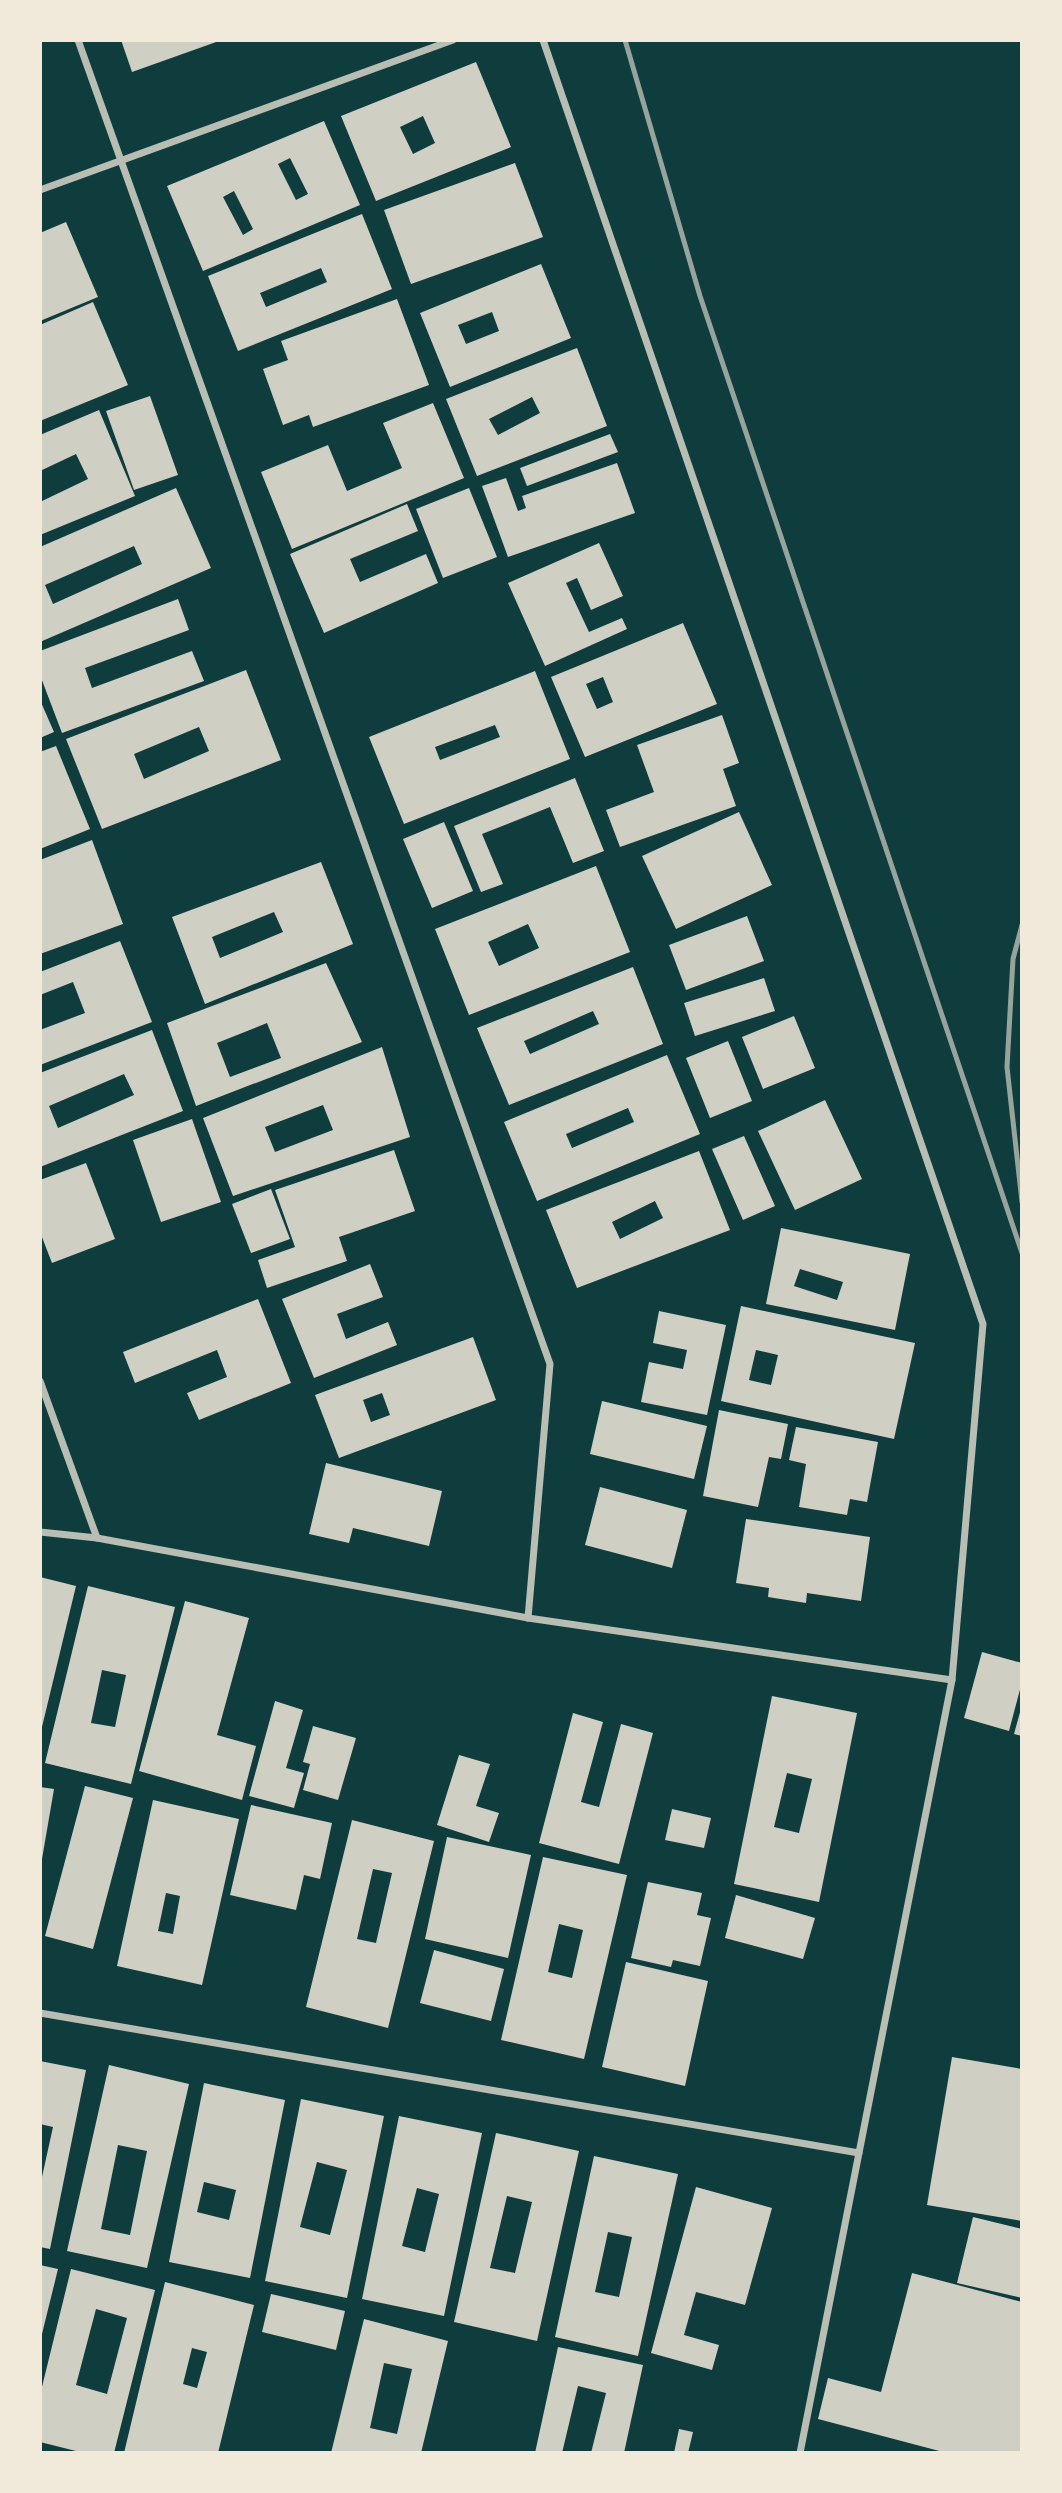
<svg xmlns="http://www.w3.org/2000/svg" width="1062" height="2493" font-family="Jost,sans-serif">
  <rect width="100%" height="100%" fill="#0f3d3e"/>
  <g fill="#cfcfc3" fill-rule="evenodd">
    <path d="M121 40H219V41L132 72Z"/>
    <path d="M476 62 511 147 376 201 341 116ZM423 116 435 143 413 154 400 127Z"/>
    <path d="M324 121 360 205 203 271 167 186ZM290 158 308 194 296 200 278 164ZM234 191 253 229 243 235 223 197Z"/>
    <path d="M515 163 543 237 411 284 384 210Z"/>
    <path d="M362 214 392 289 238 351 208 276ZM321 268 327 282 266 307 260 293Z"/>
    <path d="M66 222 98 297 40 321V233Z"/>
    <path d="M541 264 571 338 450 387 420 313ZM492 312 499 331 466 344 458 325Z"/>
    <path d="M397 299 429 385 313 427 309 415 283 425 263 369 288 360 281 341Z"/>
    <path d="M93 302 128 385 40 421V325Z"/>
    <path d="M577 348 607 426 477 476 446 399ZM532 397 540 413 498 435 489 419Z"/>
    <path d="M150 396 178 475 134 490 106 411Z"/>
    <path d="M433 403 464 478 292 549 261 472 328 445 347 491 402 468 383 423Z"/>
    <path d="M99 410 135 496 40 535V502L88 479 76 454 40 471V435Z"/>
    <path d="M610 434 618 452 527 486 520 468Z"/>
    <path d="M617 463 635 513 508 557 482 486 506 478 518 511 526 508 522 496Z"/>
    <path d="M176 488 211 568 40 642V547ZM134 546 142 564 53 604 45 585Z"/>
    <path d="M469 488 497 557 443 578 416 509Z"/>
    <path d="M407 504 418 531 350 559 360 582 426 554 438 583 324 633 290 554Z"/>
    <path d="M599 543 623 596 591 610 577 578 566 583 589 632 622 618 627 629 545 666 508 583Z"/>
    <path d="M178 599 189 630 85 668 92 688 192 651 204 681 62 733 40 675V651Z"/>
    <path d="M683 623 717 704 585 757 551 677ZM603 677 613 702 597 709 586 684Z"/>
    <path d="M246 670 281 760 102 829 66 739ZM199 727 209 751 144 779 134 754Z"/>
    <path d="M535 671 570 759 404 824 369 737ZM495 725 500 737 440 760 435 747Z"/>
    <path d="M40 700 54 732 40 738Z"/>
    <path d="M722 715 739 763 723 769 736 806 620 847 606 810 654 792 637 745Z"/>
    <path d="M56 746 90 829 40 849V752Z"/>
    <path d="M575 778 604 851 573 863 550 807 482 834 503 884 481 892 454 826Z"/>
    <path d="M739 812 772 885 676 929 642 856Z"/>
    <path d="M444 822 473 891 432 908 403 839Z"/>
    <path d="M92 840 123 924 40 954V860Z"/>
    <path d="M321 862 353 944 205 1004 172 917ZM274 912 283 932 220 958 212 937Z"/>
    <path d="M596 866 630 952 469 1015 435 929ZM528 924 539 948 499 966 488 942Z"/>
    <path d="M747 916 764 961 686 990 669 945Z"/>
    <path d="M120 941 152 1022 40 1065V1030L85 1013 73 982 40 995V972Z"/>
    <path d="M326 963 362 1042 196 1106 167 1023ZM267 1023 281 1058 230 1077 217 1043Z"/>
    <path d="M633 967 663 1044 509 1105 477 1028ZM593 1011 599 1024 530 1054 524 1041Z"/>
    <path d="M764 978 775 1011 695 1036 684 1003Z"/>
    <path d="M794 1016 815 1068 763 1089 742 1037Z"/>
    <path d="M152 1030 183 1111 40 1167V1073ZM124 1074 134 1095 58 1128 49 1106Z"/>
    <path d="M728 1041 752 1101 710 1118 686 1058Z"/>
    <path d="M382 1047 410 1137 233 1196 203 1118ZM323 1105 333 1130 275 1152 265 1127Z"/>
    <path d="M667 1055 700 1134 537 1201 504 1122ZM628 1108 634 1122 572 1148 566 1134Z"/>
    <path d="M825 1100 862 1179 795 1210 758 1131Z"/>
    <path d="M192 1119 221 1202 161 1222 133 1140Z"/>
    <path d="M744 1136 775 1206 743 1220 712 1149Z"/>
    <path d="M394 1150 415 1211 339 1237 347 1261 267 1288 258 1260 295 1247 275 1190Z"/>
    <path d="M699 1151 730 1230 577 1288 546 1210ZM655 1201 663 1218 620 1239 612 1222Z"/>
    <path d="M86 1163 115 1239 52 1263 40 1232V1180Z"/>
    <path d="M271 1189 290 1239 251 1253 232 1204Z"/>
    <path d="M781 1228 910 1254 895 1330 766 1304ZM800 1269 843 1282 837 1300 794 1286Z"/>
    <path d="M370 1264 383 1297 337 1314 346 1339 388 1322 397 1345 314 1378 282 1299Z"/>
    <path d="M258 1299 291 1383 199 1420 187 1393 227 1377 217 1350 135 1383 123 1352Z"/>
    <path d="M741 1306 915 1343 894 1439 721 1401ZM756 1350 778 1355 771 1385 749 1380Z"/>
    <path d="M659 1311 726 1325 707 1415 641 1402 649 1362 683 1369 687 1350 653 1343Z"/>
    <path d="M473 1337 496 1400 339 1458 315 1395ZM382 1393 390 1415 371 1422 363 1400Z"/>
    <path d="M602 1401 707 1426 694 1479 590 1454Z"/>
    <path d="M719 1410 788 1424 781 1459 769 1457 758 1507 703 1496Z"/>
    <path d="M796 1427 878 1442 867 1502 850 1499 847 1515 799 1507 806 1464 789 1460Z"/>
    <path d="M326 1463 442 1491 429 1546 353 1528 349 1543 309 1534Z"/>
    <path d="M600 1487 687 1510 672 1568 585 1545Z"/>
    <path d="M746 1519 870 1537 861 1601 807 1593 806 1603 768 1597 769 1588 736 1583Z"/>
    <path d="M40 1577 76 1586 41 1731H40Z"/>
    <path d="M88 1586 175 1607 131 1784 45 1763ZM102 1670 126 1675 115 1727 91 1723Z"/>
    <path d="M185 1601 249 1618 217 1735 256 1746 242 1800 139 1771Z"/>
    <path d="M982 1652 1022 1663V1682L1009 1731 964 1718Z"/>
    <path d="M772 1696 857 1713 819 1902 734 1884ZM787 1773 812 1779 799 1833 774 1827Z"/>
    <path d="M275 1701 303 1710 286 1768 304 1773 294 1808 249 1796Z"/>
    <path d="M1022 1705V1736L1014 1734Z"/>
    <path d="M573 1713 603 1722 581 1802 599 1807 621 1724 653 1733 619 1864 539 1843Z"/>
    <path d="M313 1726 356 1738 338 1800 303 1790 310 1764 303 1762Z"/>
    <path d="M459 1755 490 1764 476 1806 499 1813 489 1842 437 1825Z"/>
    <path d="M85 1786 133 1798 93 1949 45 1936Z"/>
    <path d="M40 1787 54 1789 42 1859H40Z"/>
    <path d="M153 1800 239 1819 202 1985 117 1966ZM166 1893 180 1896 173 1934 158 1931Z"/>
    <path d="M251 1805 332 1823 320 1879 304 1875 296 1910 230 1895Z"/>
    <path d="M672 1809 711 1818 704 1848 665 1840Z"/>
    <path d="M352 1820 434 1841 388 2028 306 2007ZM373 1869 392 1873 376 1943 357 1939Z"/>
    <path d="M447 1837 531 1855 508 1958 425 1939Z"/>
    <path d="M543 1857 627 1875 584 2059 501 2040ZM559 1924 583 1930 572 1978 548 1972Z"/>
    <path d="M648 1882 702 1893 697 1915 711 1918 700 1966 673 1960 671 1967 631 1958Z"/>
    <path d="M736 1895 815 1918 803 1959 725 1938Z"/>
    <path d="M434 1950 504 1969 491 2021 420 2003Z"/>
    <path d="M626 1962 708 1981 685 2086 602 2067Z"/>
    <path d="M952 2057 1022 2069V2221L927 2205Z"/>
    <path d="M40 2061 86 2070 50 2249 40 2247V2186L53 2127 40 2124Z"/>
    <path d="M109 2065 189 2084 147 2268 67 2251ZM118 2145 147 2151 130 2235 101 2229Z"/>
    <path d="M204 2083 285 2100 250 2278 169 2262ZM204 2182 236 2190 229 2220 197 2212Z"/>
    <path d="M301 2099 384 2116 347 2298 265 2281ZM317 2162 347 2170 330 2235 300 2227Z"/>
    <path d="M399 2116 482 2133 444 2316 362 2299ZM417 2188 439 2194 425 2252 402 2246Z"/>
    <path d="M496 2133 579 2151 537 2341 454 2322ZM507 2196 532 2202 515 2273 490 2268Z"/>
    <path d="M594 2156 678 2174 638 2356 555 2337ZM608 2232 632 2237 619 2297 595 2292Z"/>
    <path d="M696 2187 772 2208 745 2305 696 2292 684 2335 719 2345 712 2370 651 2353Z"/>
    <path d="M973 2217 1022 2229V2298L957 2283Z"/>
    <path d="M40 2265 58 2269 41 2338H40Z"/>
    <path d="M71 2269 155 2290 114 2453H84L40 2442V2395ZM96 2309 127 2318 107 2394 76 2385Z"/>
    <path d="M912 2273 1022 2302V2453H947L818 2419 828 2378 881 2392Z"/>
    <path d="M165 2282 254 2305 218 2453H124ZM192 2348 207 2352 197 2388 183 2384Z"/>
    <path d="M271 2294 345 2311 336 2350 262 2332Z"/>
    <path d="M364 2319 448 2341 421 2453H331ZM384 2363 412 2369 397 2434 370 2428Z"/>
    <path d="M558 2347 643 2365 624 2453H591L606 2393 578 2386 562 2453H535Z"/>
    <path d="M679 2429 693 2432 688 2453H674Z"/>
  </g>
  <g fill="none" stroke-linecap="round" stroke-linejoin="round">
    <g stroke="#b8beb3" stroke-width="7">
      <path d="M78 40 550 1364 528 1618"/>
      <path d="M543 40 983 1324 952 1680 800 2453"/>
      <path d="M40 190 453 40"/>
      <path d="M40 1381 97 1538"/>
      <path d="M40 1532 97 1538 528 1618 952 1680"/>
      <path d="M40 2013 859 2153"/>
    </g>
    <g stroke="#97a49c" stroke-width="5">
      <path d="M625 40 700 296 1022 1253"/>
      <path d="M1022 925 1013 959 1007 1067 1022 1202"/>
    </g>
  </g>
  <rect width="1062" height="2493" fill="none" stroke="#f1e9da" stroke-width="84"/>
</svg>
